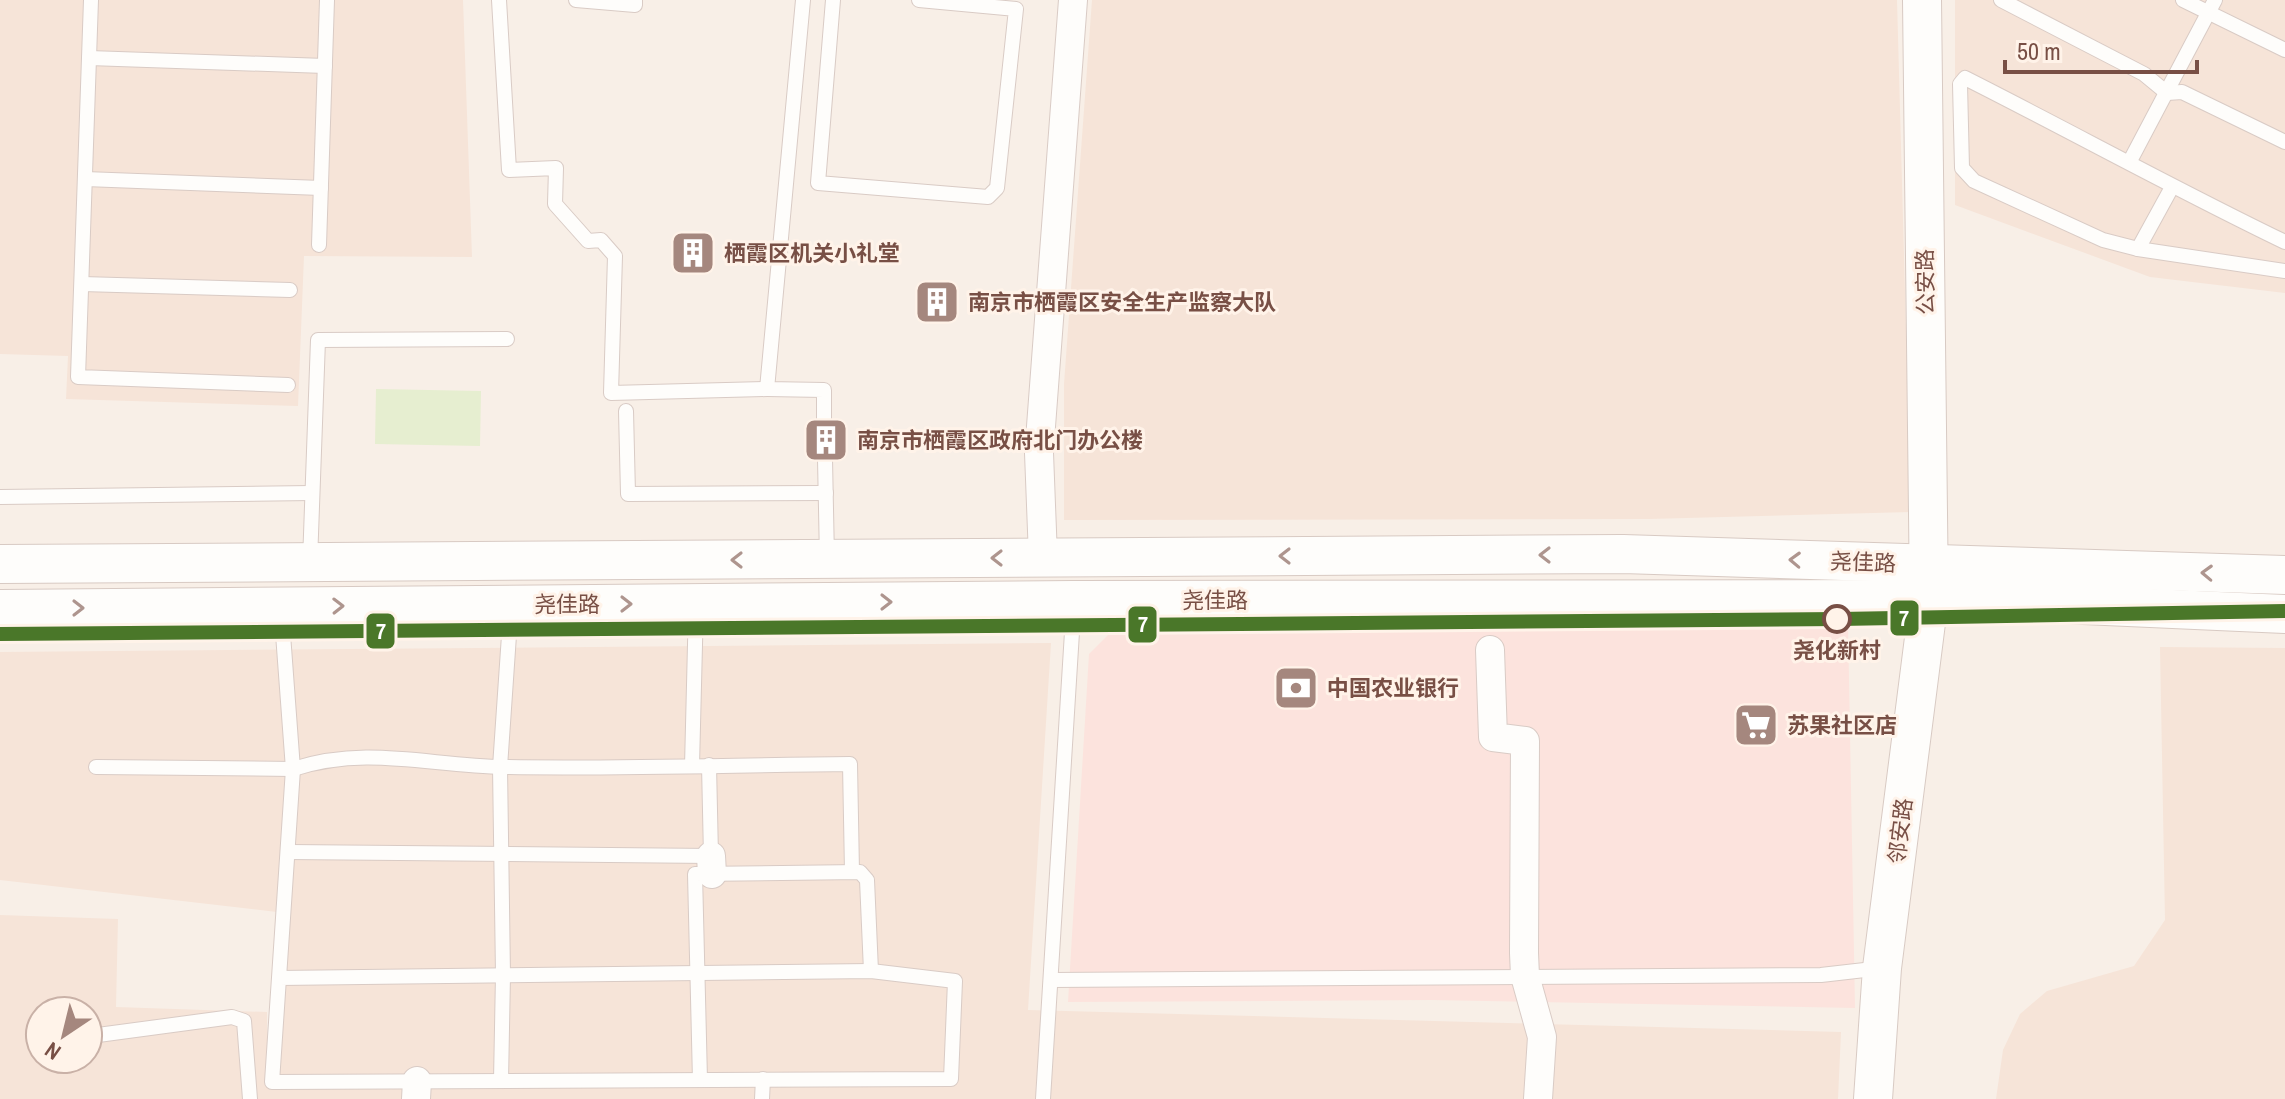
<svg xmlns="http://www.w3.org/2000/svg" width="2285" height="1099" font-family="'Archivo Narrow','Noto Sans SC',sans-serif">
  <rect width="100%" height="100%" fill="#f8efe7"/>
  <g fill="#f6e4d8" fill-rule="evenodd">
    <path d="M0 0H463L472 257 304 256 298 406 66 399 68 356 0 354Z"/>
    <path d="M1092 0H1897L1911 512 1649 519 1064 520V384Z"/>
    <path d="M1955 0H2285V293L2150 277 1955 205Z"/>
    <path d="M1051 643 1028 1010 1841 1032 1838 1099H0V915L118 919 116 1007 267 1012V1063L277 912 0 880V652ZM40 1011H88V1059H40Z"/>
    <path d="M2160 647 2285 648V1099H1996L2003 1050 2020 1014 2047 991 2134 966 2165 920Z"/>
  </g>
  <path fill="#fce3dd" d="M1848 624 1855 1008 1431 1000 1068 1002 1089 654 1108 635Z"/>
  <path fill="#e6eed0" d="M376 389 481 391 480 446 375 444Z"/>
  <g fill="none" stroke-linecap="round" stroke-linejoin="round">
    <g stroke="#d9cbc5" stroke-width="16">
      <g id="lane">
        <path d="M91 0 78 377 288 385"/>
        <path d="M499 0 509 170 556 168 555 204 588 241 601 240 615 256 611 393 767 389"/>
        <path d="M576 0 635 5V0"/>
        <path d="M803 0 767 389 824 390V423"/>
        <path d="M833 0 818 183 988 197 997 188 1016 9 919 0"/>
        <path d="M2001 0 2144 74 2167 93 2182 92 2285 142"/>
        <path d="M2183 0 2285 50"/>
        <path d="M89 58 325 66"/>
        <path d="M2130 161 2215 0"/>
        <path d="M85 179 321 188"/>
        <path d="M2285 242C2177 190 2072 132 1965 78L1960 84 1962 168 1974 181 2103 240 2138 249 2285 271"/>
        <path d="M319 245 327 0"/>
        <path d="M2138 249 2172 187"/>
        <path d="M82 284 290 290"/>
        <path d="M626 411 628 494 826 493"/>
        <path d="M825 459 827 559"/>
        <path d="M0 497 312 493"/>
        <path d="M310 562 318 340 507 339"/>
        <path d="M692 766 696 604"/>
        <path d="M96 767 293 769C368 745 429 766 504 767 619 769 735 765 850 764L852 872"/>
        <path d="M288 852 711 856 709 765"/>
        <path d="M279 978 871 971 955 981 951 1079 272 1082 293 769 281 607"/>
        <path d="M1051 980 1821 975 1882 968"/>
        <path d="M98 1035 232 1017 244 1021 250 1099"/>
        <path d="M700 1080 695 874 860 872 867 880 871 971"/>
        <path d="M501 1081 503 975 500 767 511 606"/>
        <path d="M762 1099 763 1079"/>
        <path d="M1043 1099 1074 600"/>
      </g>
    </g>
    <g stroke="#d9cbc5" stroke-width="30">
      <g id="street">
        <path d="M1043 557 1039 453 1073 0"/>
        <path d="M1490 650 1493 737 1525 741 1524 953 1525 976 1542 1037 1538 1099"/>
        <path d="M711 856 712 874"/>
        <path d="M416 1099 417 1081"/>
      </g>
    </g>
    <g stroke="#d8cac3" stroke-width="40">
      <g id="secondary">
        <path d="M0 564 1623 554 2285 575"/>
        <path d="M0 609 1074 600 1950 599 2285 614"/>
        <path d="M1873 1099 1882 968 1929 599 1922 0"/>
      </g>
    </g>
    <use href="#lane" stroke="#fefdfb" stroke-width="14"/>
    <use href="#street" stroke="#fefdfb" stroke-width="28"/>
    <use href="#secondary" stroke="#fefdfb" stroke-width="38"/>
    <g stroke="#fff3e9" stroke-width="20">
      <path id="metro-1" d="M0 634 1840 619 2285 611"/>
    </g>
    <use href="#metro-1" stroke="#4a7729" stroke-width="14"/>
  </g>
  <defs><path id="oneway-chevron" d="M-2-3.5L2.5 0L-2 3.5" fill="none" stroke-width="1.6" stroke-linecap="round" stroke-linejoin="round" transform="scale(2)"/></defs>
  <g stroke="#ae958e">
    <use href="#oneway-chevron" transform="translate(1545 555) rotate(180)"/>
    <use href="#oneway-chevron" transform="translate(1285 556) rotate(180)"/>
    <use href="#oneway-chevron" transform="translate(997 558) rotate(180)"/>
    <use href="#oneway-chevron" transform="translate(737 560) rotate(180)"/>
    <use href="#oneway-chevron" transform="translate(1795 560) rotate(-178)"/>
    <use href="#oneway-chevron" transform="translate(2207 573) rotate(-178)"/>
    <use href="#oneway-chevron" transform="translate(886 602)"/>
    <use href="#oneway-chevron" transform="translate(626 604)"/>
    <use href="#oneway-chevron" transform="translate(338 606) rotate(-1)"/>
    <use href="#oneway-chevron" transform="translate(78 608)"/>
  </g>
  <defs>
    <g id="building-square" transform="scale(2.3)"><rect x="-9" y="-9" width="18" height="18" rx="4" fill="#a5877e" stroke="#fff3e9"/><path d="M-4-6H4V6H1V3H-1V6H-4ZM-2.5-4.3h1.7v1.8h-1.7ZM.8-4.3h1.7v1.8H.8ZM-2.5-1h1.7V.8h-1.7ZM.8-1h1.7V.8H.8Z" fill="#fff"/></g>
    <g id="bank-square" transform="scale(2.3)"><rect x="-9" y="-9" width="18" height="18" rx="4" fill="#a5877e" stroke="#fff3e9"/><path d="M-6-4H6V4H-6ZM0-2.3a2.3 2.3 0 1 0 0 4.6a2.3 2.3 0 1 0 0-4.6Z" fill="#fff"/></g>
    <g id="supermarket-square" transform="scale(2.3)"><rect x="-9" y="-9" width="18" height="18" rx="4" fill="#a5877e" stroke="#fff3e9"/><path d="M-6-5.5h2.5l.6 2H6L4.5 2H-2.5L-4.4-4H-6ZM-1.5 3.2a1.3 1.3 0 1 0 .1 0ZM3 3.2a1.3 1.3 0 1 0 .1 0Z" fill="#fff"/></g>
  </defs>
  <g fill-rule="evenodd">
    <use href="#building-square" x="693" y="253"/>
    <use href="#building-square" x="937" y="302"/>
    <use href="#building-square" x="826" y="440"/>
    <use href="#bank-square" x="1296" y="688"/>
    <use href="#supermarket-square" x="1756" y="725"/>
  </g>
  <circle fill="#fff3e9" stroke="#784f45" stroke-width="4" cx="1837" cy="619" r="13"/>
  <g text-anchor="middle" stroke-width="6" stroke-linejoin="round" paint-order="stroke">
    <g font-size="22" font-weight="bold" fill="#784f45" stroke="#fff3e9" text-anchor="start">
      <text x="724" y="261">栖霞区机关小礼堂</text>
      <text x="968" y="310">南京市栖霞区安全生产监察大队</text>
      <text x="857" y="448">南京市栖霞区政府北门办公楼</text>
      <text x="1327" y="696">中国农业银行</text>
      <text x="1787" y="733">苏果社区店</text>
    </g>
    <g font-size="22" fill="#784f45" stroke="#fff3e9">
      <text transform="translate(1925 282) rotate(-91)" y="8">公安路</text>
      <text transform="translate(1863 562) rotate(2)" y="8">尧佳路</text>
      <text x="1215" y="608">尧佳路</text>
      <text x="567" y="612">尧佳路</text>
      <text transform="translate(1900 831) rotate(-83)" y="8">邻安路</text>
    </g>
    <g font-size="22" font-weight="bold" fill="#784f45" stroke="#fff3e9">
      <text x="1837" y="658">尧化新村</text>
    </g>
  </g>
  <g stroke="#fff3e9" stroke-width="3">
    <rect x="1889" y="599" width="31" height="38" rx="8" fill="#4a7729"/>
    <rect x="1127" y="605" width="31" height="39" rx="8" fill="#4a7729"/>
    <rect x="365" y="612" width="31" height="38" rx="8" fill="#4a7729"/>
  </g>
  <g font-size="22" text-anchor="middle" font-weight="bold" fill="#fff">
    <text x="1904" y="626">7</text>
    <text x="1143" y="632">7</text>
    <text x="381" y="639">7</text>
  </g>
  <g transform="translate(64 1035) rotate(215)"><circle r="38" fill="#fff3e9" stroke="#c9b1a7" stroke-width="2"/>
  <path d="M0-6L14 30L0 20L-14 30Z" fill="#a5877e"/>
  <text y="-12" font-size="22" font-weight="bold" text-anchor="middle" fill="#784f45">N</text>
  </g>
  <path d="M2005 60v12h192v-12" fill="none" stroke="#784f45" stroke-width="4"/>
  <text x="2017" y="60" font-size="24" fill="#784f45" stroke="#fff3e9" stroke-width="6" paint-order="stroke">50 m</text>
</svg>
